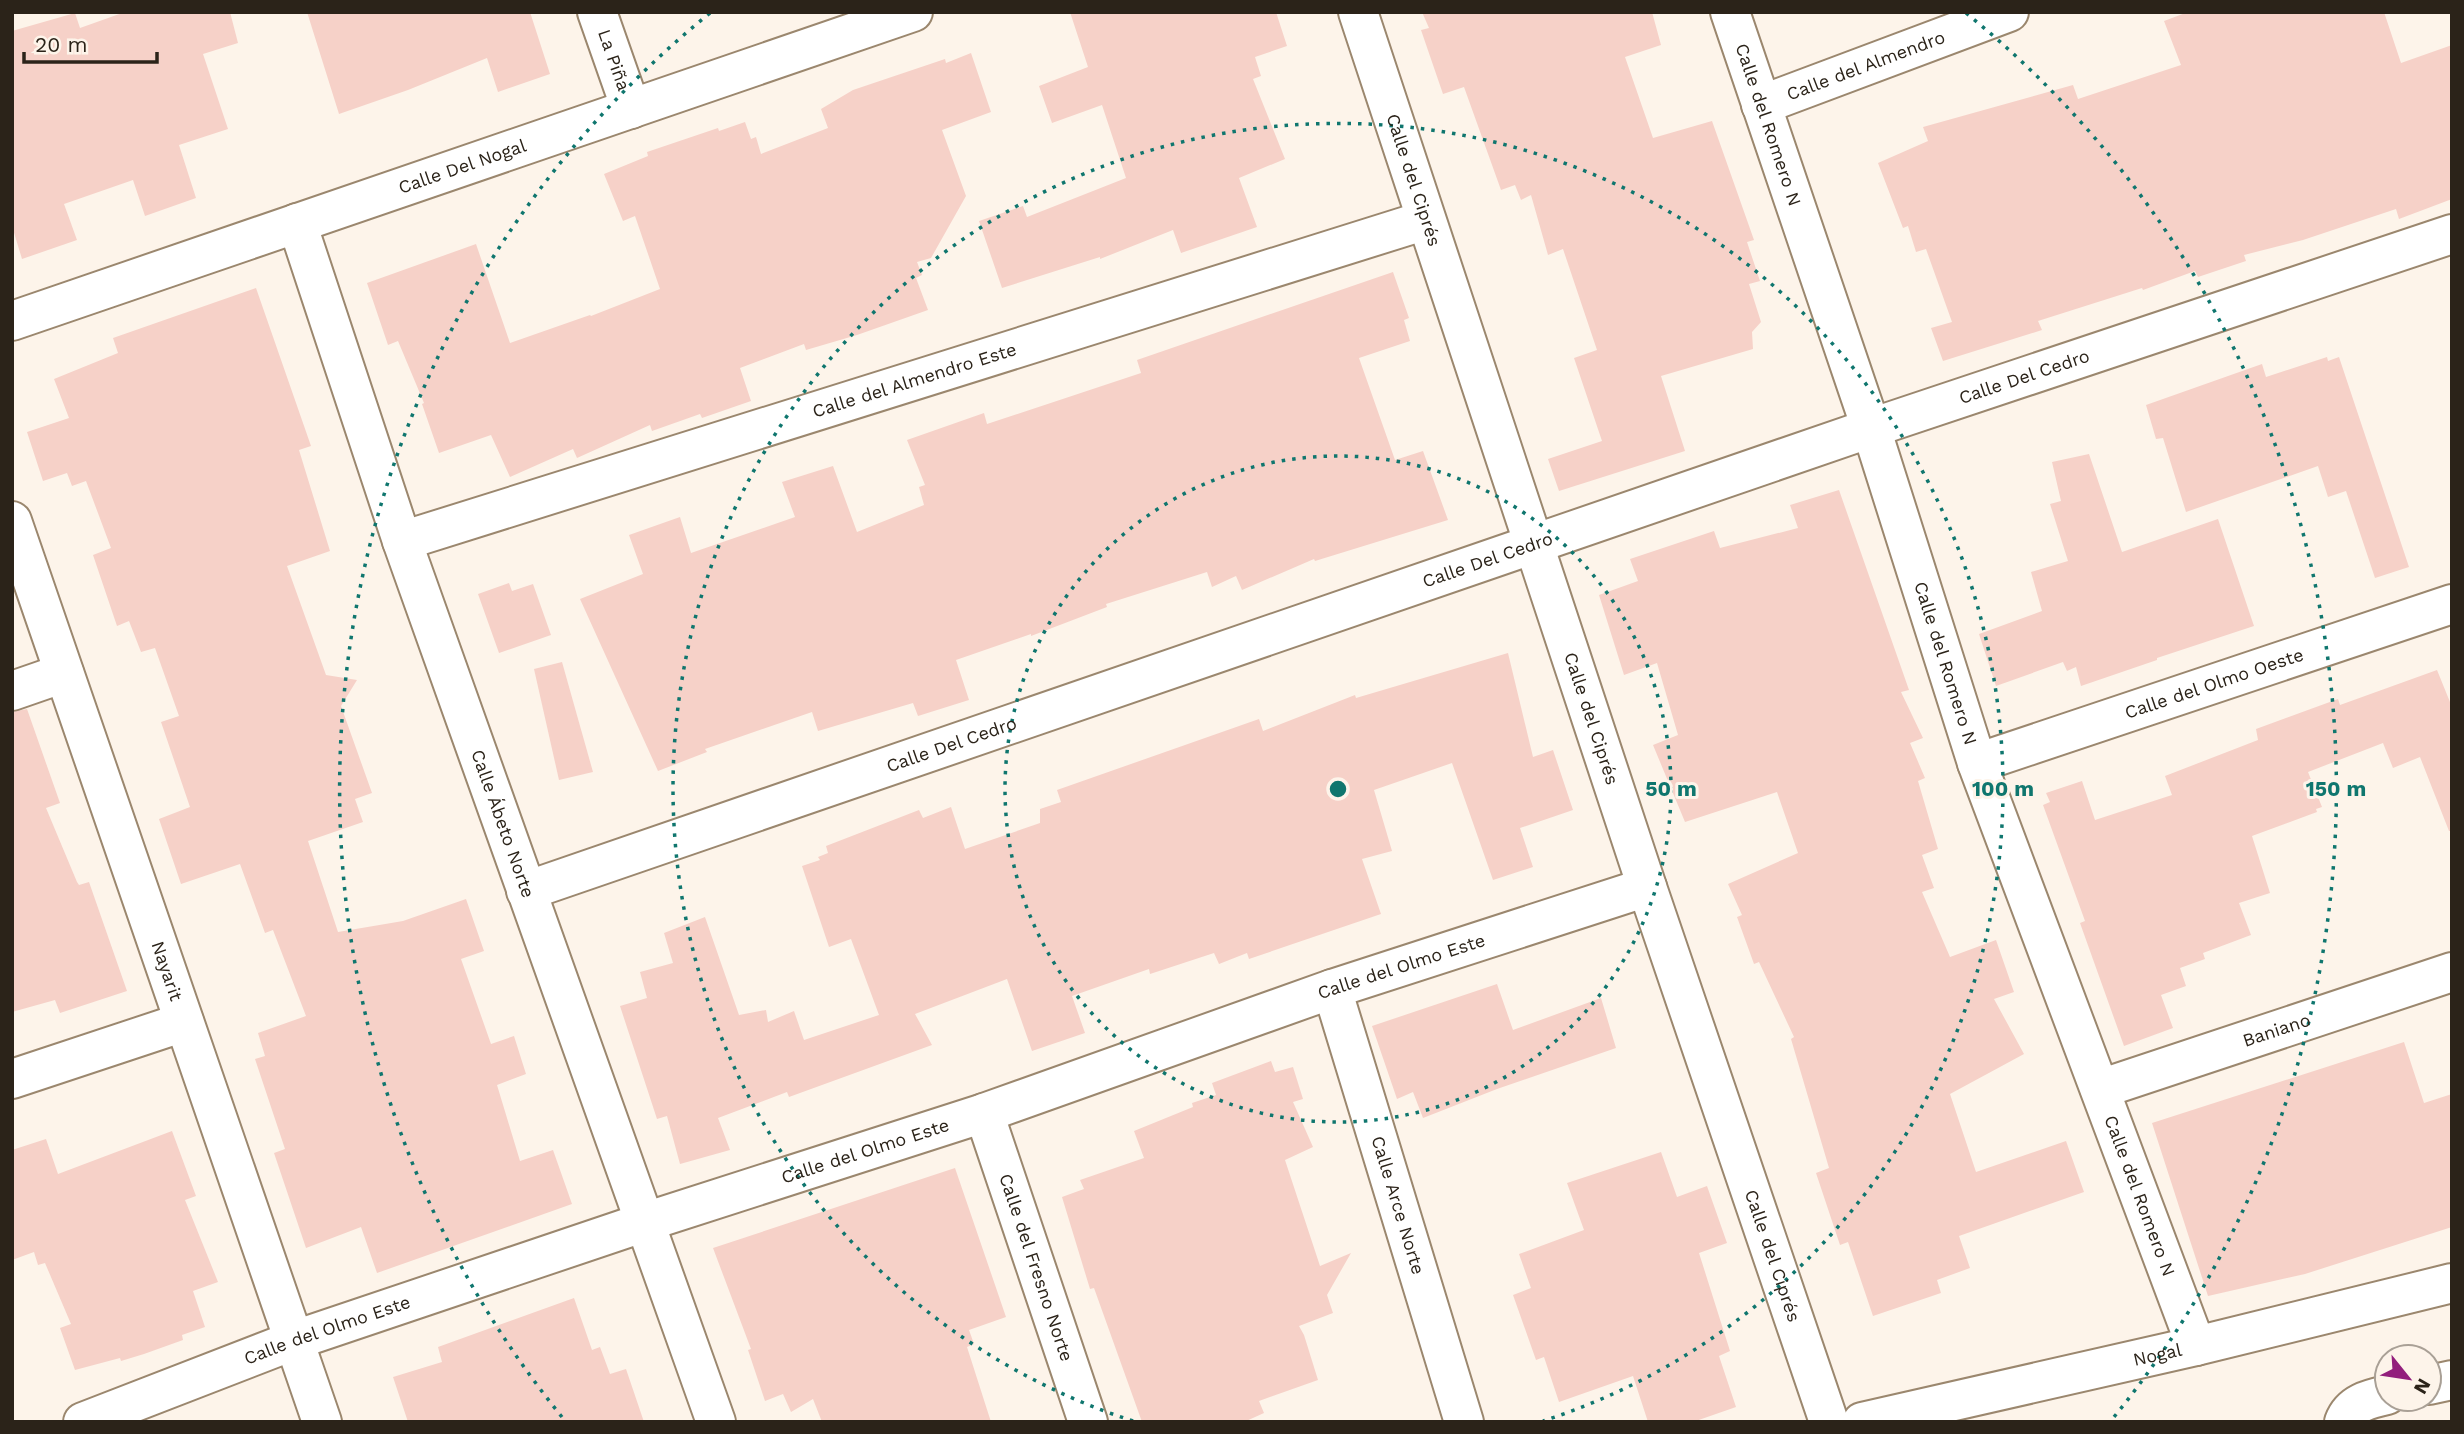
<svg xmlns="http://www.w3.org/2000/svg" width="2464" height="1434" font-family="'Work Sans',sans-serif">
  <rect width="100%" height="100%" fill="#fdf4ea"/>
  <g fill="#f6d1c8">
    <path d="M125 12H230L238 43 203 54 228 129 179 145 196 198 145 216 133 180 64 204 77 240 22 259 12 226V31L75 13 80 28Z"/>
    <path d="M307 12H530L550 74 498 92 487 58 408 90 339 114Z"/>
    <path d="M1070 12H1276L1287 46 1255 57 1261 76 1253 79 1285 159 1239 178 1257 227 1181 253 1173 230 1100 259V257L1002 288 979 221 1023 206 1027 217 1126 178 1102 105 1052 123 1039 86 1088 67Z"/>
    <path d="M1422 12H1652L1661 45 1625 57 1653 138 1712 121 1754 240 1747 242 1760 281 1749 284 1761 322 1752 332 1753 349 1661 376 1685 451 1559 491 1548 459 1602 441 1574 358 1597 350 1563 249 1548 255 1531 195 1521 200 1515 185 1501 190 1464 87 1443 94 1421 30 1429 28Z"/>
    <path d="M2188 12H2384L2401 63 2452 45V199L2399 219 2396 209 2303 240 2244 255 2246 261 2198 277 2195 271 2143 290 2142 288 2038 321 2042 330 1943 361 1931 328 1952 322 1926 249 1916 252 1908 226 1903 228 1878 163 1928 141 1923 127 2073 85 2078 99 2181 65 2164 21Z"/>
    <path d="M971 53 991 112 942 130 966 196 931 258 917 262 922 275 916 278 928 310 857 335 806 350 804 344 740 368 751 401 702 418 700 414 652 431 650 425 577 458 573 449 510 477 491 435 439 453 422 404 424 403 398 341 388 345 367 283 476 244 510 343 590 315 591 316 660 289 635 216 623 221 604 174 648 156 647 152 718 128 719 131 745 122 751 139 756 137 761 154 828 128 821 109 853 90 945 59 946 63Z"/>
    <path d="M1393 272 1409 318 1404 320 1410 341 1359 358 1395 460 1423 451 1448 520 1315 561 1314 559 1242 590 1236 576 1212 587 1207 572 1106 604 1107 607 1031 636V634L956 660 969 700 918 716 913 703 818 731 812 712 705 749 707 752 658 771 580 599 643 574 629 535 680 517 691 553 795 517 782 482 833 466 857 532 924 505 919 487 925 485 907 440 984 413 987 424 1141 373 1137 360Z"/>
    <path d="M256 288 311 446 299 450 330 551 287 566 326 675 357 680 341 706 372 793 355 799 363 822 308 841 338 932 403 921 466 899 484 951 461 959 491 1044 514 1036 526 1074 497 1085 520 1161 553 1150 572 1204 377 1273 361 1227 306 1248 274 1153 285 1149 255 1059 265 1056 258 1033 306 1016 273 930 265 933 240 864 181 884 159 819 190 807 161 722 179 716 155 648 141 652 129 621 117 626 93 555 111 548 86 481 72 486 67 473 43 481 27 432 69 418 54 379 118 353 113 338Z"/>
    <path d="M2327 357 2328 361 2339 357 2409 567 2375 578 2346 491 2328 497 2318 466 2186 512 2163 438 2156 439 2146 405 2262 364 2266 377Z"/>
    <path d="M2089 454 2122 552 2218 519 2254 626 2157 658V660L2081 686 2076 667 2067 671 2063 662 1996 686 1979 634 2042 611 2031 572 2068 561 2050 504 2061 501 2052 462Z"/>
    <path d="M1839 490 1909 690 1901 692 1923 738 1910 743 1925 778 1918 781 1938 849 1922 855 1934 888 1922 892 1950 957 1996 940 2014 992 1994 999 2024 1054 1950 1094 1976 1172 2066 1141 2084 1192 1959 1236 1970 1268 1937 1280 1941 1293 1873 1316 1848 1242 1840 1245 1816 1173 1829 1168 1791 1039 1794 1037 1759 962 1754 964 1737 917 1742 915 1728 884 1798 853 1777 792 1685 822 1653 745 1678 735 1657 663 1624 675 1599 595 1638 581 1630 559 1714 531 1720 548 1798 528 1790 505Z"/>
    <path d="M509 583 512 591 533 584 551 635 499 653 478 594Z"/>
    <path d="M1508 653 1533 757 1553 750 1573 810 1520 828 1533 867 1493 880 1452 763 1374 790 1392 851 1362 859 1381 914 1249 959 1247 953 1219 964 1214 953 1150 974 1149 969 1072 996 1085 1033 1032 1051 1007 979 915 1014 932 1045 789 1097 787 1092 718 1118 730 1150 680 1164 667 1116 657 1119 620 1006 647 998 640 972 673 963 664 933 705 917 739 1015 766 1010 768 1022 794 1011 804 1040 879 1015 851 939 829 947 802 866 820 860 818 857 828 853 826 846 919 810 923 818 951 807 965 849 1040 823V809L1061 802 1057 790 1259 719 1263 731 1355 695 1356 698Z"/>
    <path d="M562 662 593 772 559 780 534 669Z"/>
    <path d="M2437 670 2452 707V831H2449L2420 757 2393 768 2383 743 2308 772 2322 807 2316 809 2317 812 2252 836 2270 893 2239 903 2251 935 2203 953 2205 959 2180 968 2186 986 2161 995 2173 1028 2124 1046 2080 923 2085 921 2043 805 2050 802 2046 793 2082 781 2095 820 2172 795 2165 776 2258 740 2256 729 2338 699 2340 705Z"/>
    <path d="M27 709 60 803 46 808 77 882 79 885 89 882 127 991 60 1013 55 1000 12 1012V712Z"/>
    <path d="M1497 984 1513 1030 1601 998 1616 1048 1497 1089 1423 1118 1413 1092 1397 1099 1372 1026Z"/>
    <path d="M2404 1042 2424 1103 2452 1094V1227L2305 1274 2208 1296 2152 1123Z"/>
    <path d="M1271 1061 1275 1072 1293 1067 1303 1099 1293 1102 1313 1147 1285 1160 1320 1266 1351 1253 1327 1295 1333 1313 1299 1326 1304 1335 1318 1380 1259 1401 1264 1413 1244 1422H1142L1094 1288 1090 1289 1062 1197 1084 1189 1080 1180 1144 1158 1134 1131 1193 1107 1192 1103 1216 1095 1212 1083Z"/>
    <path d="M172 1131 196 1196 185 1200 218 1282 193 1291 205 1327 182 1335 183 1340 144 1354 121 1361 120 1358 75 1370 60 1328 71 1324 45 1263 38 1265 34 1252 12 1260V1150L46 1139 58 1174Z"/>
    <path d="M1661 1152 1677 1197 1707 1186 1727 1243 1699 1253 1730 1351 1719 1356 1736 1407 1693 1422H1648L1633 1376 1559 1402 1544 1357 1536 1360 1513 1295 1531 1288 1519 1254 1584 1230 1567 1183Z"/>
    <path d="M955 1168 1006 1317 969 1330 974 1344 967 1347 991 1422H822L813 1399 791 1412 783 1394 765 1401 748 1350 751 1349 713 1248Z"/>
    <path d="M574 1298 592 1350 600 1347 610 1374 626 1369 644 1422H408L393 1377 442 1362 438 1347Z"/>
  </g>
  <g fill="none" stroke-linecap="round" stroke-linejoin="round">
    <g stroke="#9b876e" stroke-width="42">
      <g id="minor">
        <path id="s1" d="M597 12 631 109"/>
        <path id="s2" d="M1358 12 1647 887 1829 1422"/>
        <path id="s3" d="M1730 12 1871 428 1977 763 2196 1346"/>
        <path id="s4" d="M1761 105 2009 12"/>
        <path id="s5" d="M297 223 402 541 716 1422"/>
        <path id="s6" d="M12 321 913 12"/>
        <path id="s7" d="M12 521 322 1422"/>
        <path id="s8" d="M402 541 1426 220"/>
        <path d="M12 691 64 673"/>
        <path id="s9" d="M1977 763 2452 604"/>
        <path id="s10" d="M526 891 1871 428 2452 234"/>
        <path id="s11" d="M1332 989 1464 1422"/>
        <path d="M12 1079 184 1022"/>
        <path id="s12" d="M2100 1089 2452 972"/>
        <path id="s13" d="M984 1113 1088 1422"/>
        <path d="M2429 1385 2452 1380"/>
        <path id="s14" d="M83 1422 295 1340 645 1222 984 1113 1332 989 1647 887"/>
        <path id="s15" d="M1862 1422 2196 1346 2452 1283"/>
        <path d="M2344 1422C2351 1403 2369 1399 2387 1395"/>
      </g>
    </g>
    <use href="#minor" stroke="#fff" stroke-width="38"/>
  </g>
  <g fill="none" stroke="#0f766e" stroke-width="3.5" stroke-dasharray="3.5 7">
    <circle cx="1338" cy="789" r="333"/>
    <path d="M1133 1421A665 665 0 1 1 1543 1421"/>
    <path d="M562 1417A998 998 0 0 1 710 13M1966 13A998 998 0 0 1 2114 1417"/>
  </g>
  <g text-anchor="middle" stroke-width="6" stroke-linejoin="round" paint-order="stroke">
    <g font-size="18" fill="#2b2319" stroke="#fdf4ea">
      <text dy="6" stroke="none"><textPath href="#s1" startOffset="51">La Piña</textPath></text>
      <text dy="6" stroke="none"><textPath href="#s4" startOffset="112">Calle del Almendro</textPath></text>
      <text dy="6" stroke="none"><textPath href="#s3" startOffset="119">Calle del Romero N</textPath></text>
      <text dy="6" stroke="none"><textPath href="#s6" startOffset="476">Calle Del Nogal</textPath></text>
      <text dy="6" stroke="none"><textPath href="#s2" startOffset="177">Calle del Ciprés</textPath></text>
      <text dy="6" stroke="none"><textPath href="#s10" startOffset="1584">Calle Del Cedro</textPath></text>
      <text dy="6" stroke="none"><textPath href="#s8" startOffset="537">Calle del Almendro Este</textPath></text>
      <text dy="6" stroke="none"><textPath href="#s10" startOffset="1017">Calle Del Cedro</textPath></text>
      <text dy="6" stroke="none"><textPath href="#s3" startOffset="686">Calle del Romero N</textPath></text>
      <text dy="6" stroke="none"><textPath href="#s9" startOffset="250">Calle del Olmo Oeste</textPath></text>
      <text dy="6" stroke="none"><textPath href="#s2" startOffset="744">Calle del Ciprés</textPath></text>
      <text dy="6" stroke="none"><textPath href="#s10" startOffset="450">Calle Del Cedro</textPath></text>
      <text dy="6" stroke="none"><textPath href="#s5" startOffset="635">Calle Ábeto Norte</textPath></text>
      <text dy="6" stroke="none"><textPath href="#s14" startOffset="1395">Calle del Olmo Este</textPath></text>
      <text dy="6" stroke="none"><textPath href="#s7" startOffset="476">Nayarit</textPath></text>
      <text dy="6" stroke="none"><textPath href="#s12" startOffset="186">Baniano</textPath></text>
      <text dy="6" stroke="none"><textPath href="#s14" startOffset="828">Calle del Olmo Este</textPath></text>
      <text dy="6" stroke="none"><textPath href="#s3" startOffset="1253">Calle del Romero N</textPath></text>
      <text dy="6" stroke="none"><textPath href="#s11" startOffset="226">Calle Arce Norte</textPath></text>
      <text dy="6" stroke="none"><textPath href="#s2" startOffset="1311">Calle del Ciprés</textPath></text>
      <text dy="6" stroke="none"><textPath href="#s13" startOffset="163">Calle del Fresno Norte</textPath></text>
      <text dy="6" stroke="none"><textPath href="#s14" startOffset="261">Calle del Olmo Este</textPath></text>
      <text dy="6" stroke="none"><textPath href="#s15" startOffset="303">Nogal</textPath></text>
    </g>
  </g>
  <circle cx="1338" cy="789" r="10" fill="#0f766e" stroke="#fdf4ea" stroke-width="3.5"/>
  <g font-size="21" text-anchor="middle" font-weight="bold" fill="#0f766e" stroke="#fdf4ea" stroke-width="6" stroke-linejoin="round" paint-order="stroke">
    <text x="1671" y="796">50 m</text>
    <text x="2003" y="796">100 m</text>
    <text x="2336" y="796">150 m</text>
  </g>
  <rect width="2464" height="1434" fill="none" stroke="#2b2319" stroke-width="28"/>
  <g transform="translate(2408 1378) rotate(120)"><circle r="33" fill="#fdf4ea" stroke="#a9a096" stroke-width="2"/>
  <path d="M0-5L12 26L0 18L-12 26Z" fill="#921e7c"/>
  <text y="-10" font-size="19" font-weight="bold" text-anchor="middle" fill="#2b2319">N</text>
  </g>
  <path d="M24 52v10h133v-10" fill="none" stroke="#2b2319" stroke-width="3.5"/>
  <text x="35" y="52" font-size="21" fill="#2b2319" stroke="#fdf4ea" stroke-width="5" paint-order="stroke">20 m</text>
</svg>
